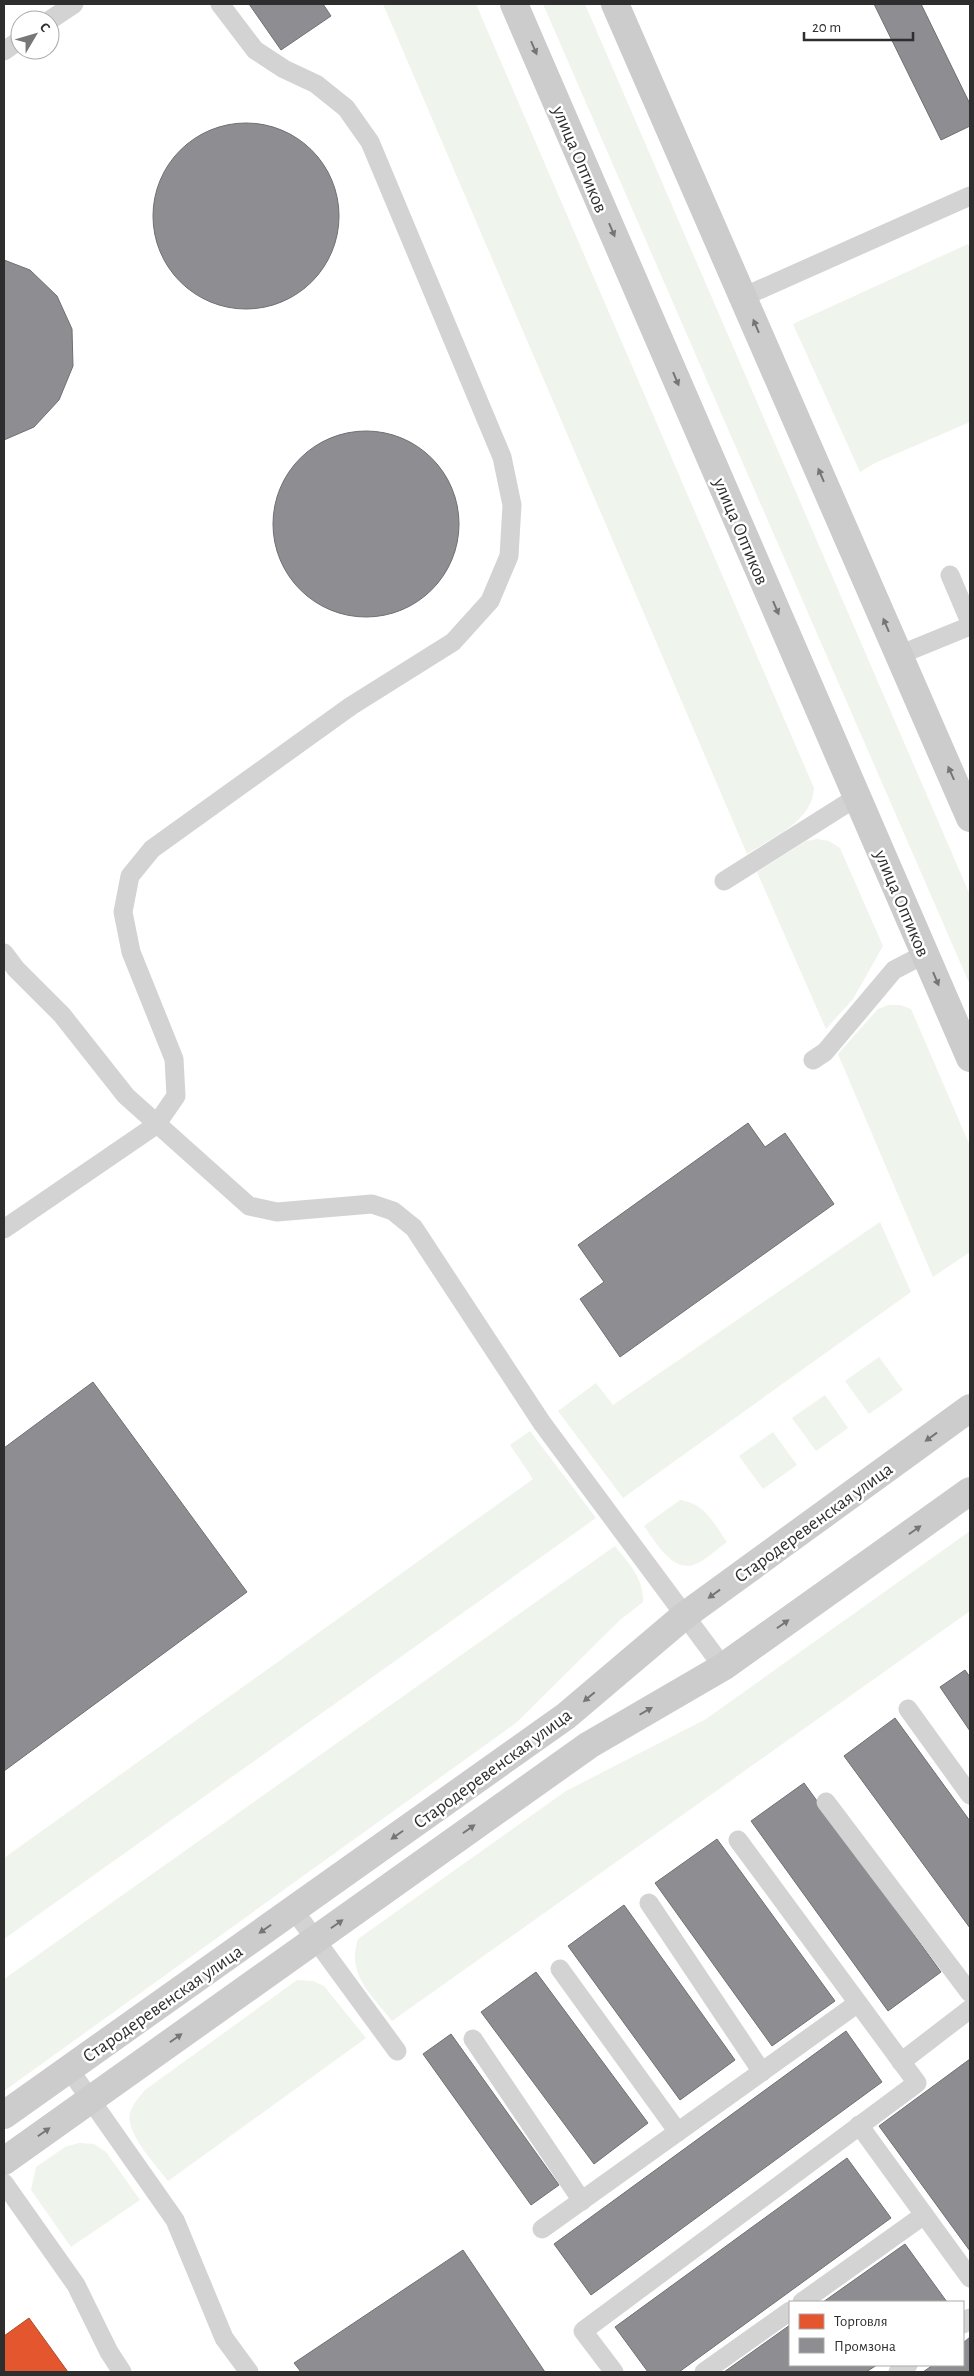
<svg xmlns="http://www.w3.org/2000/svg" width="974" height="2376" font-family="'Alegreya Sans',sans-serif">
  <rect width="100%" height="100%" fill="#fff"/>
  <g fill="#eff4ec">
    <path d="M383 4H476L814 788C812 822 773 837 747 854Z"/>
    <path d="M543 4H585L970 895V985Z"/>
    <path d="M968 244 970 249V422L875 463 860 472 793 324Z"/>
    <path d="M817 839 829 841 840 848 883 946 853 999 826 1029 757 872 806 841Z"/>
    <path d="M888 1005H900L911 1009 970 1146V1252L933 1277 838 1054 878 1009Z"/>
    <path d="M880 1222 911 1292 623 1498 558 1411 596 1383 613 1405Z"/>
    <path d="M879 1357 903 1390 869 1414 845 1381Z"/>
    <path d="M825 1395 848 1428 816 1451 792 1418Z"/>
    <path d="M530 1431 596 1518 4 1939V1858L533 1479 510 1445Z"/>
    <path d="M773 1432 797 1465 763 1489 739 1456Z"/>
    <path d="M680 1500C706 1504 713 1523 727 1542 717 1549 708 1558 698 1563 674 1576 655 1541 644 1526Z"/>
    <path d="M970 1531V1611L392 2021C372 1995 346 1975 358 1939L566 1791 706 1719Z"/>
    <path d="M615 1546C629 1564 644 1579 643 1602L620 1620 516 1723 4 2091V1979Z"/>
    <path d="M297 1980 313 1981 324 1986 366 2038 168 2181C156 2165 125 2133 130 2113 133 2104 139 2097 145 2090Z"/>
    <path d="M79 2143 94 2144 106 2152 140 2200 71 2247 31 2190 36 2167 65 2147Z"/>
  </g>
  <path fill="#e4572e" stroke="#ad4b2e" d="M29 2318 68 2372H4V2336Z"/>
  <g fill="#8d8d92" stroke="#707074">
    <path d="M249 4H323L331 16 281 50Z"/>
    <path d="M874 4H921L970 104V126L941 140Z"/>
    <circle cx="246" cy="216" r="93"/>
    <path d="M4 260 30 270 57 296 72 329 73 366 59 400 34 427 4 440Z"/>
    <circle cx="366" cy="524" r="93"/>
    <path d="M748 1123 765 1147 785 1133 834 1204 620 1357 580 1299 604 1282 578 1245Z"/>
    <path d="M93 1382 247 1592 4 1771V1448Z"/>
    <path d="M965 1670 970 1677V1731L940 1687Z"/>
    <path d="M895 1718 970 1821V1928L844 1756Z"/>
    <path d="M804 1783 941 1972 888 2011 751 1821Z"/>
    <path d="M717 1839 835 2001 772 2046 655 1883Z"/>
    <path d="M624 1905 735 2060 680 2100 568 1946Z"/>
    <path d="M536 1972 648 2123 594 2164 481 2012Z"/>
    <path d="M846 2031 882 2082 591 2295 554 2244Z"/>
    <path d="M451 2034 559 2185 531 2205 423 2054Z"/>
    <path d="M970 2059V2251L879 2126Z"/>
    <path d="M847 2158 891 2218 679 2372H648L615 2327Z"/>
    <path d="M905 2244 947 2302H823Z"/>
    <path d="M463 2250 545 2372H301L294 2363Z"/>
    <path d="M790 2325V2365H877L866 2372H724Z"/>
    <path d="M970 2337V2372H923L933 2365H963V2343Z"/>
  </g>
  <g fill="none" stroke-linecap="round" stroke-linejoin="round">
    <g stroke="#d3d3d3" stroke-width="19">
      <path d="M50 20 74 4"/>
      <path d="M4 51 20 40"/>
      <path d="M743 297 970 196"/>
      <path d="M950 575 970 622"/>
      <path d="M899 655 970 626"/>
      <path d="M724 881 857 797"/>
      <path d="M4 953 16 969 62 1015 126 1096 249 1206 277 1212 372 1204 393 1211 414 1228 542 1423 723 1667"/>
      <path d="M813 1060 825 1052 894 970 925 954"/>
      <path d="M4 1229 156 1125 176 1096 174 1059 131 952 123 912 130 876 152 849 351 706 453 642 490 601 509 556 512 505 502 457 370 142 346 108 316 84 284 69 255 50 220 4"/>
      <path d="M908 1709 970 1795"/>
      <path d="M826 1802 970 1993"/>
      <path d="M649 1903 762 2072"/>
      <path d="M293 1909 397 2051"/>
      <path d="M560 1969 678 2132"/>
      <path d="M473 2039 582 2201"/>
      <path d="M901 2062 970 2009"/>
      <path d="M69 2069 175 2220 224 2338 249 2372"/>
      <path d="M859 2125 970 2278"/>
      <path d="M4 2183 76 2285 109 2352 122 2372"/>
      <path d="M542 2229 858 2003"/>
      <path d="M802 2302 924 2215"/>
      <path d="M963 2324 970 2318"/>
      <path d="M614 2372 583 2331 917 2083 738 1840"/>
      <path d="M704 2372 790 2311"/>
      <path d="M898 2372 908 2365"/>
    </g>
    <g stroke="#ccc" stroke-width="28">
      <path d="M514 4 970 1058"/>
      <path d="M615 4 970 818"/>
      <path d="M4 2115 566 1716 684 1616 970 1408"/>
      <path d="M4 2161 589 1745 723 1667 970 1491"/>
    </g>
  </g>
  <defs><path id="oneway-solid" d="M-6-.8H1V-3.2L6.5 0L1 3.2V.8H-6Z" transform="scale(1.25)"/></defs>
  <g fill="#757575">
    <use href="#oneway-solid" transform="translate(534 48) rotate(67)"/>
    <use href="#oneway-solid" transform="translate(612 230) rotate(67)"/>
    <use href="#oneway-solid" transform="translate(756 326) rotate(-113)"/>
    <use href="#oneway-solid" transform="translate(676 379) rotate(67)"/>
    <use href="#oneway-solid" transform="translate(821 475) rotate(-113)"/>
    <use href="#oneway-solid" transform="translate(776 608) rotate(67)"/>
    <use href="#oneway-solid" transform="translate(886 625) rotate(-113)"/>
    <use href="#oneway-solid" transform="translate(951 773) rotate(-114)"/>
    <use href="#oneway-solid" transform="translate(936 979) rotate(67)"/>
    <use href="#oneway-solid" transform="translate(931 1437) rotate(144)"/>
    <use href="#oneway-solid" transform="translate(915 1530) rotate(-35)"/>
    <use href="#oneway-solid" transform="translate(714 1594) rotate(144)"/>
    <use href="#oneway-solid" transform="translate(783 1624) rotate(-35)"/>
    <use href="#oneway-solid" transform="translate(589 1697) rotate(140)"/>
    <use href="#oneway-solid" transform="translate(646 1711) rotate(-30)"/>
    <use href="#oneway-solid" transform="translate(469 1829) rotate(-35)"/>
    <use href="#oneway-solid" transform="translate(397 1835) rotate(145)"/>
    <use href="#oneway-solid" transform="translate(337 1924) rotate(-35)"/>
    <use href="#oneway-solid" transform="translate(265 1929) rotate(145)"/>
    <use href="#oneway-solid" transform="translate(176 2038) rotate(-35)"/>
    <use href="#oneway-solid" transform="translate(44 2132) rotate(-35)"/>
  </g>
  <g text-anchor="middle" stroke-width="5" stroke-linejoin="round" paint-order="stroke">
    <g font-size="19" fill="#2e2e2e" stroke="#fff">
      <text transform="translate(581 159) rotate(67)" y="7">улица Оптиков</text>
      <text transform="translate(742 531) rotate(67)" y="7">улица Оптиков</text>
      <text transform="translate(903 903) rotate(67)" y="7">улица Оптиков</text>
      <text transform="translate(813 1522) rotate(-36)" y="7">Стародеревенская улица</text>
      <text transform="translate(492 1768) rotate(-36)" y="7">Стародеревенская улица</text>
      <text transform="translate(162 2003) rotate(-35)" y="7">Стародеревенская улица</text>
    </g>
  </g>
  <rect width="974" height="2376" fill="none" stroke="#2e2e2e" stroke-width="10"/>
  <rect x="789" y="2301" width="175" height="65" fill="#ffffff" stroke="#ababab"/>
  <rect x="799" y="2314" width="25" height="15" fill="#e4572e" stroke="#ababab"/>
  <text x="834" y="2326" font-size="15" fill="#2e2e2e">Торговля</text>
  <rect x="799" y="2338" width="25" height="15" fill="#8d8d92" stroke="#ababab"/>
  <text x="834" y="2351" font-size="15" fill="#2e2e2e">Промзона</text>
  <g transform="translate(35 35) rotate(52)"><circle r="24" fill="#ffffff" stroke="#ababab"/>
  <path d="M0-4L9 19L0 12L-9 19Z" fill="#777777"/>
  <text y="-8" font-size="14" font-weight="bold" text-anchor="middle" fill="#2e2e2e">С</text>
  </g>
  <path d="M804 32v8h109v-8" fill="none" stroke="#2e2e2e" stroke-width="2.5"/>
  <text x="812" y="32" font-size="15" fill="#2e2e2e" stroke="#ffffff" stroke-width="4" paint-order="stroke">20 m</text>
</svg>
